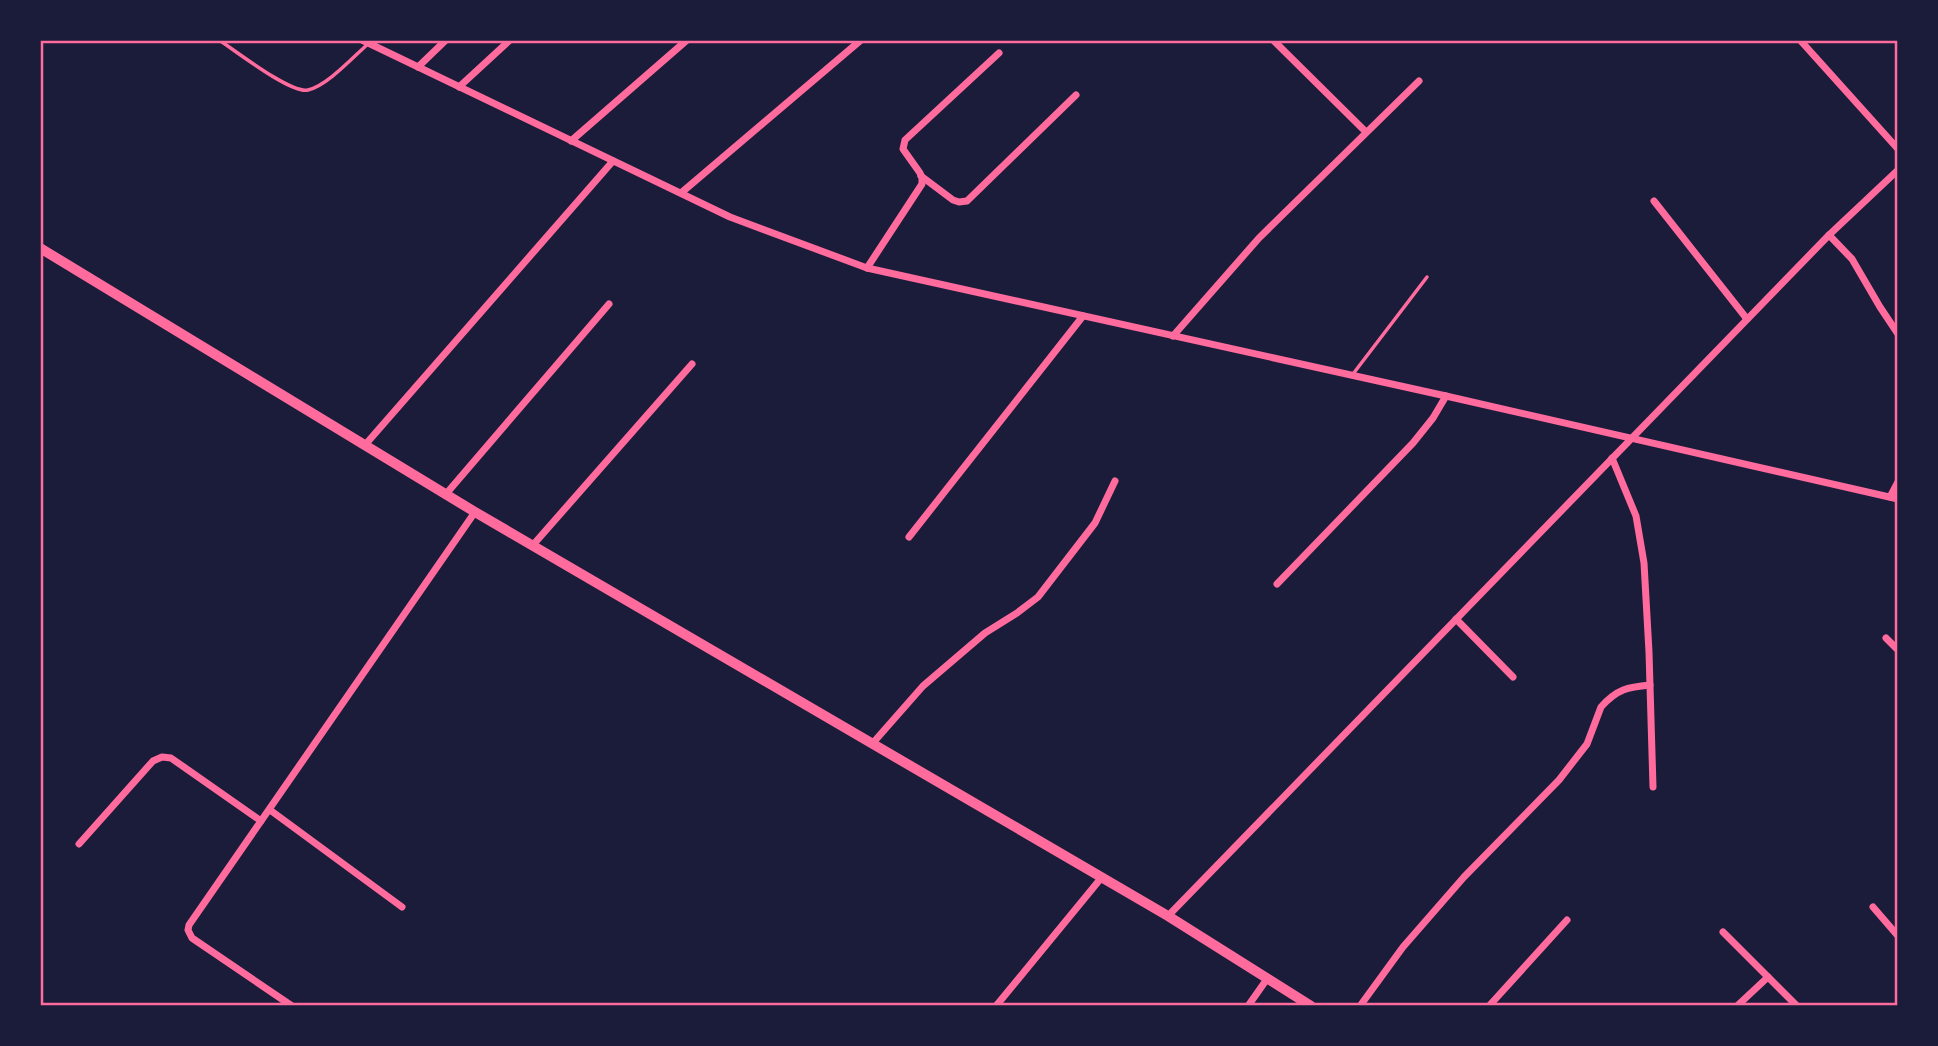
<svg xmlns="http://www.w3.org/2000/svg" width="1938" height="1046" font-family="'DM Sans',sans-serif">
  <rect width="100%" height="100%" fill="#1b1b3a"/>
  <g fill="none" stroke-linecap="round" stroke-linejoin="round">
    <g stroke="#ff6b9d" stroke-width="3.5">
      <path d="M219 40C236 51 291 94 308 90 327 86 353 57 368 44"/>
      <path d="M1353 374 1427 277"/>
    </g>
    <g stroke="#ff6b9d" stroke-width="7">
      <path d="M362 40 730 217 867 268 1446 396 1898 499"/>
      <path d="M1273 40 1366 132"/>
      <path d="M1800 40 1898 149"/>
      <path d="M418 67 446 40"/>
      <path d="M459 87 510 40"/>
      <path d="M571 141 687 40"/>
      <path d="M921 176 953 200 959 202 967 201 1076 95"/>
      <path d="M681 193 861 40"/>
      <path d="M1654 201 1747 319"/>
      <path d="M1829 235 1852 259 1880 307 1898 334"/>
      <path d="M867 268 922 184V178L920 173 903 149 905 140 999 53"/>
      <path d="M1173 336 1259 238 1419 81"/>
      <path d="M365 445 613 161"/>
      <path d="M1612 458 1636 516 1644 563 1649 652 1653 787"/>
      <path d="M446 494 609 304"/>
      <path d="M1890 497 1898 482"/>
      <path d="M909 537 1083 316"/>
      <path d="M533 545 692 364"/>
      <path d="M1277 584 1413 443 1433 418 1446 396"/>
      <path d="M1456 619 1513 677"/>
      <path d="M1886 638 1898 650"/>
      <path d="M872 744 923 686 985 633 1017 613 1038 597 1095 523 1115 481"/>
      <path d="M270 810 402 907"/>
      <path d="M79 844 153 761 162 757 171 758 261 821"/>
      <path d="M1873 907 1898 936"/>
      <path d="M1168 916 1829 235 1898 170"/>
      <path d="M1723 932 1797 1006"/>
      <path d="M292 1006 192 938 188 930 189 925 475 512"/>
      <path d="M996 1006 1102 877"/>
      <path d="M1248 1006 1267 979"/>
      <path d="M1360 1006 1403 947 1464 877 1559 780 1587 744 1601 707C1617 689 1628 687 1650 685"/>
      <path d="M1489 1006 1567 920"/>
      <path d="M1737 1006 1768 977"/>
    </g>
    <path stroke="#ff6b9d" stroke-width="10" d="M40 248 475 512 1168 916 1311 1006"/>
  </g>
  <rect width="1938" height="1046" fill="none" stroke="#1b1b3a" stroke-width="84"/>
  <rect x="42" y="42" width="1854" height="962" fill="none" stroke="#ff6b9d" stroke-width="2.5"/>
</svg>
